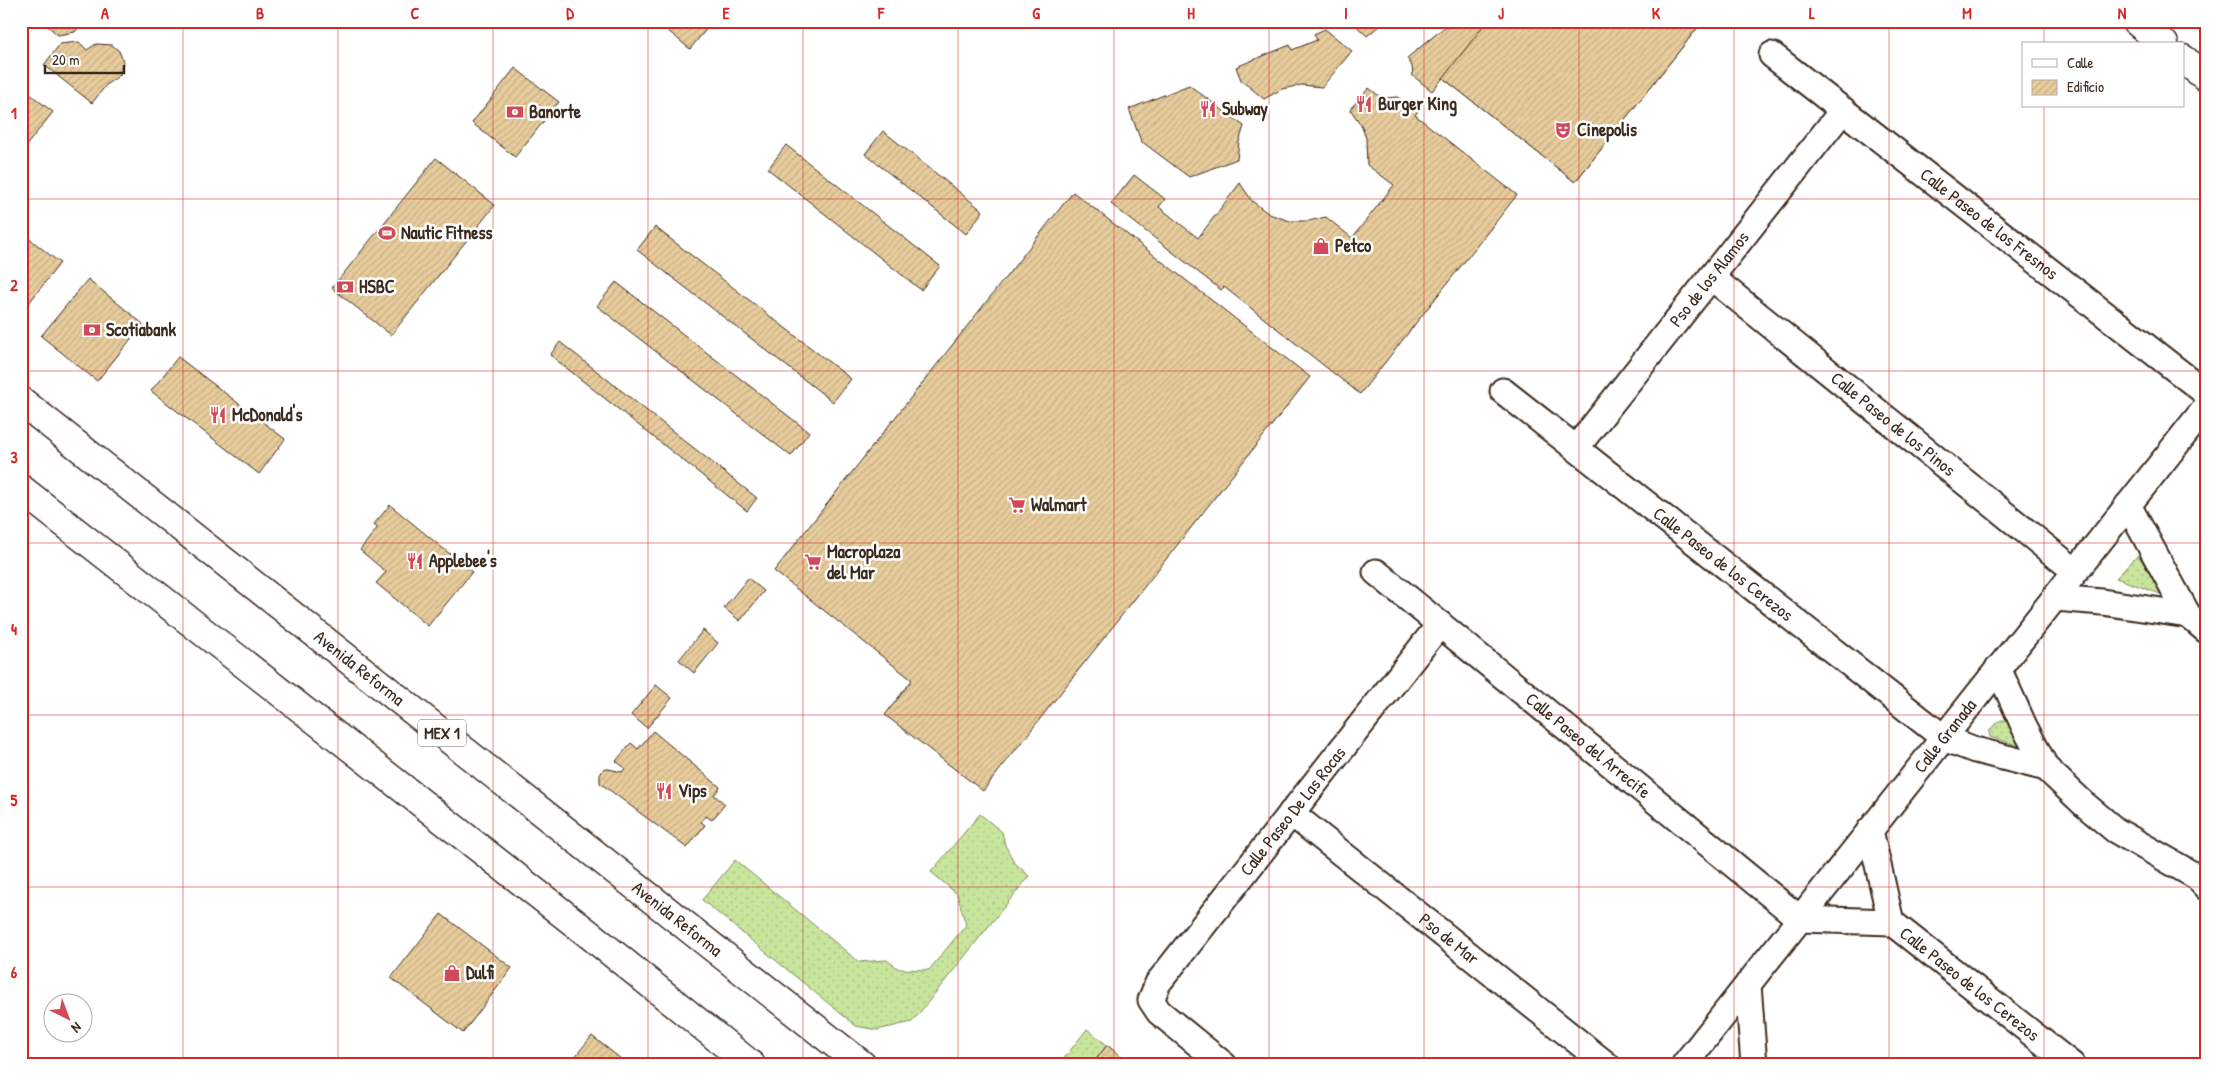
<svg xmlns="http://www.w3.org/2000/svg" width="2227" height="1086" font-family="'Patrick Hand',sans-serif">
  <defs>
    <pattern id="grass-dots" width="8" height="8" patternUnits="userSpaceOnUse" patternTransform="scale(1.25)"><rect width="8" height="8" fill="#c7e59d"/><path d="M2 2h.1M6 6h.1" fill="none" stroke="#acc587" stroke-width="1.8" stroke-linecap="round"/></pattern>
    <pattern id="building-hatch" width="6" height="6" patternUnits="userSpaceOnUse" patternTransform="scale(1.25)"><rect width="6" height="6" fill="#e7cc9c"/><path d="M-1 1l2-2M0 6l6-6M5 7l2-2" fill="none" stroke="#c7af86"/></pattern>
  </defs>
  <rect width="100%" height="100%" fill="#fff"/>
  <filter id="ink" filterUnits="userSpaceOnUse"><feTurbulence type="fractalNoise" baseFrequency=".02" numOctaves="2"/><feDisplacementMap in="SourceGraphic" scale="10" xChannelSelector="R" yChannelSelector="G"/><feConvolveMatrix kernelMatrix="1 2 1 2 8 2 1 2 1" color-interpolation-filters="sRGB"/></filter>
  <g filter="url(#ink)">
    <g fill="url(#grass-dots)" stroke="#81885e">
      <path d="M2138 555 2166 596 2116 578Z"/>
      <path d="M2001 720 2011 721 2026 748 1990 737 1989 732 1994 725Z"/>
      <path d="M980 814 1002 832 1005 845 1014 862 1029 876 912 1022 877 1030 856 1026 702 900 735 860 859 962 887 960 899 969 929 970 966 925 957 894 931 872Z"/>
      <path d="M1087 1029 1107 1045 1092 1065H1059Z"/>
    </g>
    <g fill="url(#building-hatch)" stroke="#3b2a1e">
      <path d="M42 21H84L75 32 58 35Z"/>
      <path d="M656 21H713L690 49Z"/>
      <path d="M1351 21H1385L1367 36Z"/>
      <path d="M1452 21H1703L1575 182 1443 78 1432 91 1413 76 1412 66 1407 58Z"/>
      <path d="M1487 21H1703L1575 182 1443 78Z"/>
      <path d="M1325 29 1352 51 1322 87 1301 85 1282 89 1264 99 1241 80 1236 67 1290 45 1292 50 1317 40 1314 34Z"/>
      <path d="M79 42 87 50 96 44 112 45 119 51 123 61 120 75 107 84 92 103 44 65 60 44Z"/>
      <path d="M515 68 559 102 515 157 472 123Z"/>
      <path d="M1189 85 1244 126 1239 142 1237 159 1189 177 1141 141 1129 109Z"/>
      <path d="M21 87 53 112 21 152Z"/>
      <path d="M1369 88 1379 96 1386 98 1397 97 1418 111 1415 115 1517 195 1360 394 1224 287 1221 290 1111 204 1134 175 1165 199 1159 207 1198 238 1240 183 1252 201 1269 214 1290 221H1308L1326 217 1352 238 1394 185 1367 165 1366 138 1361 125 1350 109Z"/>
      <path d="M883 131 983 211 966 234 865 154Z"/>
      <path d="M786 145 940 266 921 290 768 169Z"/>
      <path d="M436 158 495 205 391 335 332 288Z"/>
      <path d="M21 169 26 173V218L21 224Z"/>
      <path d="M1073 192 1310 377 983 791 885 715 912 680 774 571Z"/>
      <path d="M655 227 851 379 833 402 637 250Z"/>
      <path d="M21 232 60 263 25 308 21 305Z"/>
      <path d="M88 279 143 324 97 381 41 336Z"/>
      <path d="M616 282 809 432 791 456 597 306Z"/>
      <path d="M560 342 757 498 747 511 550 355Z"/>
      <path d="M178 357 285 439 259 474 151 391Z"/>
      <path d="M390 505 472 572 428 626 376 583 386 572 360 550 378 527 374 524Z"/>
      <path d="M748 578 764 591 740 621 724 608Z"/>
      <path d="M703 630 718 643 694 673 679 660Z"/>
      <path d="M656 685 672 698 647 728 631 715Z"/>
      <path d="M653 731 720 787 714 795 725 804 712 820 706 816 701 822 705 825 687 848 600 783V775L604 768 622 772 625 768 616 761 631 743 638 749Z"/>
      <path d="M441 914 512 968 463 1033 391 978Z"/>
      <path d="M592 1036 626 1063 625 1065H568Z"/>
      <path d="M1107 1045 1131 1065H1092Z"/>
    </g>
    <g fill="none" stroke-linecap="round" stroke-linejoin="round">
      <g stroke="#3b2a1e" stroke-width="29">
        <g id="street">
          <path id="s1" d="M1772 55 2206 393"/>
          <path id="s2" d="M1711 277 2075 571"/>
          <path id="s3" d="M1503 391 1944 738 1975 750 2046 768"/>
          <path id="s4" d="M1576 448 1843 110"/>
          <path d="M2128 505 2188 615 2206 630"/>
          <path id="s5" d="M1376 572 1800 919 1891 922"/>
          <path d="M2055 598 2102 602 2188 615"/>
          <path d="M1998 668 2024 726 2046 768 2084 804 2115 830 2197 877 2206 887"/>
          <path id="s6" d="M1291 813 1607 1065"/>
          <path d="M1870 830 1891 922"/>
          <path id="s7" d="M1891 922 2072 1065"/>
          <path d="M1748 984 1754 1065"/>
          <path id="s8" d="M1224 1065 1159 1012 1151 1000 1158 983 1440 624"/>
          <path id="s9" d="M1684 1065 2206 407"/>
        </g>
      </g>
      <g stroke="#3b2a1e" stroke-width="31">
        <g id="secondary">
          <path d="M2136 21 2164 44"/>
          <path d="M2183 59 2206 77"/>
        </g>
      </g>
      <g stroke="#3b2a1e" stroke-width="31">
        <g id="highway">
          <path id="s10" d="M21 401 862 1065"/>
          <path d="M21 489 590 935 751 1065"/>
        </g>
      </g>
      <use href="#street" stroke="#fff" stroke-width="25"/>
      <use href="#secondary" stroke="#fff" stroke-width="28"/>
      <use href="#highway" stroke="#fff" stroke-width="28"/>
    </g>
  </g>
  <path fill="none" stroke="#d62828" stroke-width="1" stroke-opacity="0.55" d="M183 21V1065M338 21V1065M493 21V1065M648 21V1065M803 21V1065M958 21V1065M1114 21V1065M1269 21V1065M1424 21V1065M1579 21V1065M1734 21V1065M1889 21V1065M2044 21V44M2044 106V1065M21 199H2206M21 371H2206M21 543H2206M21 715H2206M21 887H2206"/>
  <defs>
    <g id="restaurant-bare" transform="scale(1.35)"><path d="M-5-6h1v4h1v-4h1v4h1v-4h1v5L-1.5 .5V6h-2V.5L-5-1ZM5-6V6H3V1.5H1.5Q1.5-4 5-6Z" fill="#d1495b" stroke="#fff" stroke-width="2.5" paint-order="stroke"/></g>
    <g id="bank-bare" transform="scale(1.35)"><path d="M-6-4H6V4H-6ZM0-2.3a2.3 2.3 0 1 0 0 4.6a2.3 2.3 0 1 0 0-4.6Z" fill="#d1495b" stroke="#fff" stroke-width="2.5" paint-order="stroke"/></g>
    <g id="theatre-bare" transform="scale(1.35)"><path d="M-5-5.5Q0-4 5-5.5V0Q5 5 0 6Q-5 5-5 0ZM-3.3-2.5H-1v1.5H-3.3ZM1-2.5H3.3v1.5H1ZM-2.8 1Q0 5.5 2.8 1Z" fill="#d1495b" stroke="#fff" stroke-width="2.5" paint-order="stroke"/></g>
    <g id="stadium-bare" transform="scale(1.35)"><path d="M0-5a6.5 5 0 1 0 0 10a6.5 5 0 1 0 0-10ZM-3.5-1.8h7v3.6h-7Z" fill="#d1495b" stroke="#fff" stroke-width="2.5" paint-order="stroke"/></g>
    <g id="shop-bare" transform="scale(1.35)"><path d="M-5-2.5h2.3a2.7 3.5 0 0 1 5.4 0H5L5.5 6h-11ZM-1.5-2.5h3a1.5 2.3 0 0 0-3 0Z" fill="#d1495b" stroke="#fff" stroke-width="2.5" paint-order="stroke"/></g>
    <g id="supermarket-bare" transform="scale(1.35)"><path d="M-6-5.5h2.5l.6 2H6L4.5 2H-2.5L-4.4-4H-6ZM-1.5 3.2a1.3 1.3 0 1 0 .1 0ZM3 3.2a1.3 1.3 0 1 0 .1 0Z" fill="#d1495b" stroke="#fff" stroke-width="2.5" paint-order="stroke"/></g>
  </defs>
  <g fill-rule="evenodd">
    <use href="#restaurant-bare" x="1364" y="104"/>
    <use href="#restaurant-bare" x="1208" y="109"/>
    <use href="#bank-bare" x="515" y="112"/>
    <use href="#theatre-bare" x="1563" y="130"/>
    <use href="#stadium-bare" x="387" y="233"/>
    <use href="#shop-bare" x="1321" y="246"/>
    <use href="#bank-bare" x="345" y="287"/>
    <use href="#bank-bare" x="92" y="330"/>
    <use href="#restaurant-bare" x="218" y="415"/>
    <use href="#supermarket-bare" x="1017" y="505"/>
    <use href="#restaurant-bare" x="415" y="561"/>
    <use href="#supermarket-bare" x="813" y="562"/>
    <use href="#restaurant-bare" x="664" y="791"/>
    <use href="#shop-bare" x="452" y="973"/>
  </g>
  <g text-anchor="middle" stroke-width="5" stroke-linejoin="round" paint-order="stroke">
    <rect fill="#fff" stroke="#766a62" stroke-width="1" x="418" y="719.5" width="48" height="27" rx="4"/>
    <g font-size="16" font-weight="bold" fill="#3b2a1e">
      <text x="442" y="739">MEX 1</text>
    </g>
    <g font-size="18" font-weight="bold" fill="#3b2a1e" stroke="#fff" text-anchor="start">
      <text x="1378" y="110">Burger King</text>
      <text x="1222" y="115">Subway</text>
      <text x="529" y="118">Banorte</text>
      <text x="1577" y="136">Cinepolis</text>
      <text x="401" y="239">Nautic Fitness</text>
      <text x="1335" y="252">Petco</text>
      <text x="359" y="293">HSBC</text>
      <text x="106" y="336">Scotiabank</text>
      <text x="232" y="421">McDonald's</text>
      <text x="1031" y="511">Walmart</text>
      <text x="827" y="558">Macroplaza<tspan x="827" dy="21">del Mar</tspan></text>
      <text x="429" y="567">Applebee's</text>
      <text x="678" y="797">Vips</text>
      <text x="466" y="979">Dulfi</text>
    </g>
    <g font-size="18" fill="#3b2a1e" stroke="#fff">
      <text dy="6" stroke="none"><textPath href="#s1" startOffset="275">Calle Paseo de los Fresnos</textPath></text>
      <text dy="6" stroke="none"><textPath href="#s4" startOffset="215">Pso de los Alamos</textPath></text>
      <text dy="6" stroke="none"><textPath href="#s2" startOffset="234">Calle Paseo de los Pinos</textPath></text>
      <text dy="6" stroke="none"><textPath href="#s3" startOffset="280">Calle Paseo de los Cerezos</textPath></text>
      <text dy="6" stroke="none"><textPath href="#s10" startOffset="431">Avenida Reforma</textPath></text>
      <text dy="6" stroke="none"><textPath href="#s9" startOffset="420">Calle Granada</textPath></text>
      <text dy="6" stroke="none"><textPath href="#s5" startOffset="274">Calle Paseo del Arrecife</textPath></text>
      <text dy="6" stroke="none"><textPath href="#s8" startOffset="335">Calle Paseo De Las Rocas</textPath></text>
      <text dy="6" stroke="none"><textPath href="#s10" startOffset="836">Avenida Reforma</textPath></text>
      <text dy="6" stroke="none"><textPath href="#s6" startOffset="202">Pso de Mar</textPath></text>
      <text dy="6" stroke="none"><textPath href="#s7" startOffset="100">Calle Paseo de los Cerezos</textPath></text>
    </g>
  </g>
  <rect width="2227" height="1086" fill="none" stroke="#fff" stroke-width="55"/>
  <rect x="2022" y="42" width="162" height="65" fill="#ffffff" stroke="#b1aaa5"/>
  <rect x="2032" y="59" width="25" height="8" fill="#ffffff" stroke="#b1aaa5"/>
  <text x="2067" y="68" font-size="15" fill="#3b2a1e">Calle</text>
  <rect x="2032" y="80" width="25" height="15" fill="url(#building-hatch)" stroke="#b1aaa5"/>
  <text x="2067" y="92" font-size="15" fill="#3b2a1e">Edificio</text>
  <g transform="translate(68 1018) rotate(138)"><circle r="24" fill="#ffffff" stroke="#b1aaa5"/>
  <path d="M0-4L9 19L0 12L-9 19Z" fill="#d1495b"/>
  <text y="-8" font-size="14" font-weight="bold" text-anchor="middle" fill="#3b2a1e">N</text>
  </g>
  <path d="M45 65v8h79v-8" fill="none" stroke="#3b2a1e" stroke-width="2.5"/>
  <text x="52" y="65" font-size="15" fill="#3b2a1e" stroke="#ffffff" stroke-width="4" paint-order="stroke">20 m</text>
  <rect x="28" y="28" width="2172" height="1030" fill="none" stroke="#d62828" stroke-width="2"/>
  <g font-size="16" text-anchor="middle" font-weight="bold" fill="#d62828">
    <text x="105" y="19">A</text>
    <text x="260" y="19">B</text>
    <text x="415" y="19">C</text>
    <text x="570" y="19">D</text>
    <text x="726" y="19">E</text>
    <text x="881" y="19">F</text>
    <text x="1036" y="19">G</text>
    <text x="1191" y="19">H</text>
    <text x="1346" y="19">I</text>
    <text x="1501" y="19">J</text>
    <text x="1656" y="19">K</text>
    <text x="1812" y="19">L</text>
    <text x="1967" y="19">M</text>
    <text x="2122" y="19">N</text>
    <text x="14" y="119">1</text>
    <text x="14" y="291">2</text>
    <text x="14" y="463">3</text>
    <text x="14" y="635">4</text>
    <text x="14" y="806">5</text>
    <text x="14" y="978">6</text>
  </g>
</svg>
